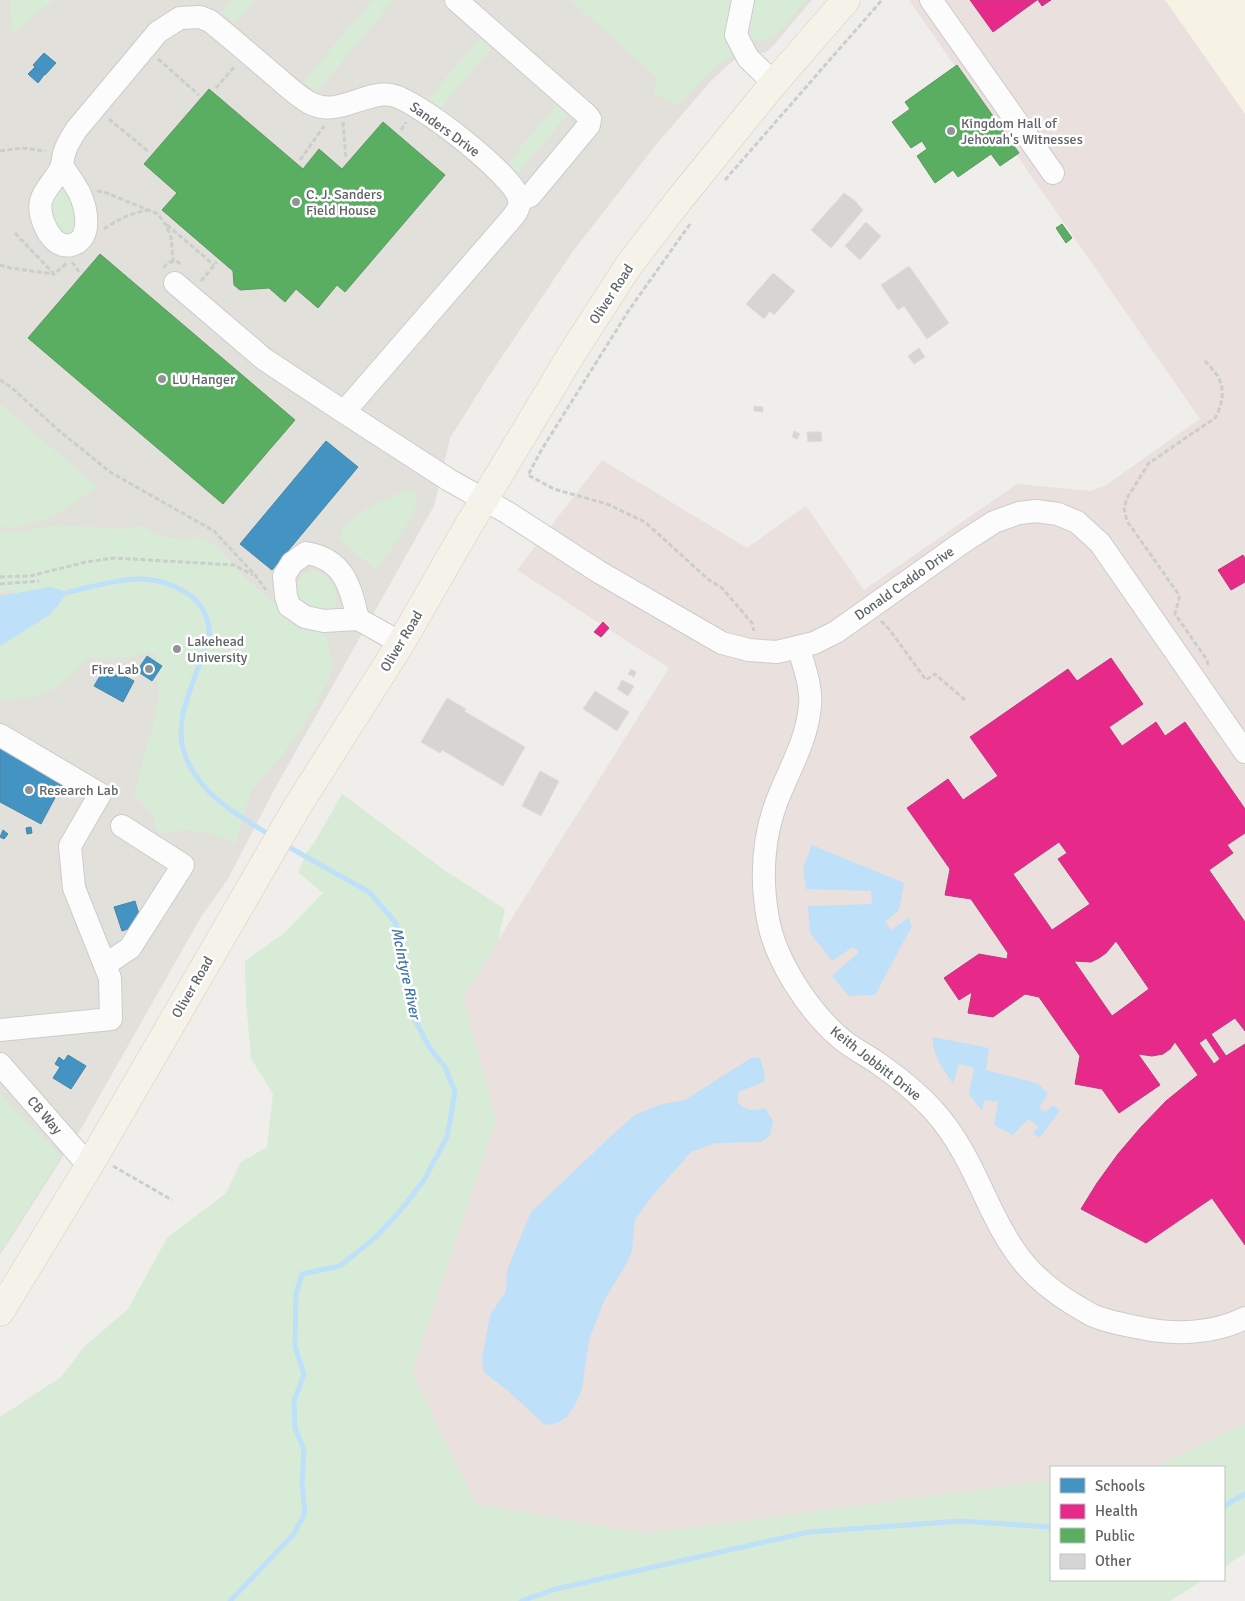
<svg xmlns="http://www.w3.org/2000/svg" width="1245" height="1601" font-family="Signika,sans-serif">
  <rect width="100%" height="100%" fill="#efeeea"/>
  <path fill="#f7f3e4" d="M1165 0H1245V114Z"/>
  <path fill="#e2e0da" d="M0 0H812L773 46 766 52 736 59 728 65 710 82 655 146 573 251 489 376 450 438 434 506 273 792 228 879 201 917 82 1127 0 1255Z"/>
  <path fill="#eae0de" d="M909 0H1165L1245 114V1423L1158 1466 1147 1467H1051V1480L645 1534 476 1504 412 1373 495 1121 463 996 669 668 517 570 602 460 747 548 806 506 864 590 1017 484 1091 491 1106 485 1200 419Z"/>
  <g fill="#d8ebd6">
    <path d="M10 0H53L13 34Z"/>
    <path d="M231 0H255L235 24 221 12Z"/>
    <path d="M372 0H394L317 92 303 82Z"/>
    <path d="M570 0H807L773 38 755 41 716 65 678 105 653 94 658 78Z"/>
    <path d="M480 38 492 48 440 109 428 99Z"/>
    <path d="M557 104 569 113 517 174 506 165Z"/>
    <path d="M57 188H65L68 192 80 223 70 236 57 230 50 207Z"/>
    <path d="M0 404 98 487 53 517 12 529 0 526Z"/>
    <path d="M413 490C415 493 417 496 417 500 415 518 387 557 375 570L339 538C341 534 342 530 344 527 354 512 396 493 413 490Z"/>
    <path d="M53 525 130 529 141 525 159 535 176 539 204 537 220 550 242 575 305 630 323 631 328 643 332 664 328 681 305 724 284 753 251 791 235 844 214 834 185 830 158 834 152 812 134 796 142 760 152 730 159 698 156 655 148 651C130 659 109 660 89 657 78 667 65 682 53 689 39 697 16 701 0 699V616L16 590 0 592V529L13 533Z"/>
    <path d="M315 570C330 575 339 590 336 606L328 612 318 611 296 601 293 590C298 580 303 572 315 570Z"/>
    <path d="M342 794 447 872 505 909 498 941 463 996 496 1121 412 1373 476 1504 645 1534 1051 1480V1580H1203L1170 1601H0V1417L61 1377 84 1347 128 1309 167 1238 226 1193 241 1162 267 1147 273 1094 251 1058 246 1002 245 961 284 933 323 893 298 872 307 852 314 843Z"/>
    <path d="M0 1094 61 1156 0 1253Z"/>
    <path d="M1245 1423V1553L1224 1567V1467H1147L1158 1466Z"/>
  </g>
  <g fill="#bfe0f9">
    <path d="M50 587 68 592 51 614 0 646V596Z"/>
    <path d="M812 845 904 883 899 910 885 922 891 930 908 918 912 926 875 995 849 996 832 976 859 952 853 947 832 961 810 933 808 906 872 904 871 891 806 889 803 868Z"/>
    <path d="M933 1037 989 1048 986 1070 1037 1083 1048 1093 1039 1108 1046 1112 1052 1105 1060 1110 1040 1138 1033 1134 1038 1126 1028 1119 1013 1135 994 1125 998 1102 984 1100 982 1111 969 1094 974 1068 959 1064 953 1084C944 1070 931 1054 933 1037Z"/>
    <path d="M751 1058H760L765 1075 764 1081C756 1087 746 1087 738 1093V1102C746 1112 753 1111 765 1108L773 1121 770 1136 761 1142 715 1143 691 1152 653 1195 635 1220 632 1250 629 1259 604 1301 589 1340 582 1389 575 1405 567 1417 557 1423 545 1425 508 1391 484 1372 482 1360 490 1315 506 1291 507 1270 531 1212 612 1135 635 1115 662 1104 685 1100Z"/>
  </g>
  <g fill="#4393c3" stroke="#4b85a8">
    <path d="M44 53 56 63 45 75 33 65Z"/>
    <path d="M35 67 44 75 38 83 28 74Z"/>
    <path d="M326 441 358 467 272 570 240 544Z"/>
    <path d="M147 656 162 666 152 681 137 671Z"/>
    <path d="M106 666 134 681 123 702 94 686Z"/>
    <path d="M0 744 65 779 41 824 0 802Z"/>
    <path d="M31 827 32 833 27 834 26 828Z"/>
    <path d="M3 830 8 834 4 839 0 837Z"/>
    <path d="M135 901 142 924 122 931 114 907Z"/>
    <path d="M68 1055 86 1066 71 1089 53 1078 60 1067 55 1064 59 1057 64 1061Z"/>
  </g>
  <g fill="#e7298a" stroke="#be3a80" fill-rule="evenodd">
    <path d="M970 0H1037L993 32Z"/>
    <path d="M1038 0H1051L1042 6Z"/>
    <path d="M1243 555 1245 558V582L1231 590 1218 570Z"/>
    <path d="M603 622 609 628 601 637 594 632Z"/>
    <path d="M1111 658 1143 704 1109 727 1122 746 1156 722 1165 736 1185 722 1245 809V833L1227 845 1233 853 1209 870 1245 922V1031L1235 1018 1211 1034 1226 1056 1245 1044V1245L1212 1198 1146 1243 1081 1209 1097 1183 1118 1154 1141 1127 1166 1101 1198 1075 1175 1042 1170 1049 1163 1054 1152 1056 1138 1054 1160 1085 1119 1113 1102 1089 1075 1084 1080 1056 1039 997 1025 994 993 1017 968 1013 972 992 959 1000 944 978 979 954 1007 959 1008 953 971 899 945 895 950 869 907 808 948 779 963 800 998 776 970 737 1068 669 1077 681ZM1059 842 1067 853 1058 859 1090 904 1052 930 1013 874ZM1116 941 1149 989 1112 1016 1074 961 1091 962 1099 958 1106 953ZM1206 1038 1220 1059 1214 1064 1199 1043Z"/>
  </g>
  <g fill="#5aae61" stroke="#5c9863">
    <path d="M957 65 1019 153 1000 166 991 154 958 177 953 170 935 183 917 156 927 149 922 141 911 148 892 122 910 109 905 102Z"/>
    <path d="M209 89 303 169 319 149 342 169 383 122 445 175 345 292 337 285 318 308 296 289 285 302 269 288 240 290 234 285 233 271 162 210 177 193 144 164Z"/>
    <path d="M1062 224 1072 238 1066 243 1056 228Z"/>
    <path d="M100 254 295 420 223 504 28 338Z"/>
  </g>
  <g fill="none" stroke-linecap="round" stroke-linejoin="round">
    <g stroke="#bfe0f9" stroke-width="5">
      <path d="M68 592C112 583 147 567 188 594 202 603 210 619 209 636 209 643 204 651 202 657 192 687 174 721 184 752 197 793 237 815 272 836"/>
      <path d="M1224 1506 1245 1494"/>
      <path d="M230 1601 293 1535 305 1513 302 1483 304 1450 295 1428 294 1401 304 1374 295 1347 296 1293 302 1274 340 1266 376 1237 401 1210 424 1180 447 1137 455 1092 445 1067 429 1047 415 1020 410 986 399 948 396 923 369 892 285 845"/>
      <path d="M521 1601 556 1589 809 1532 962 1521 1051 1527"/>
    </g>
  </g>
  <g fill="#d6d5d3" stroke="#deddd9">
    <path d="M844 193 854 200 863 210 831 248 811 230Z"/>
    <path d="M866 222 881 236 860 260 845 246Z"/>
    <path d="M909 266 949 323 927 339 904 306 898 310 881 285Z"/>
    <path d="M773 273 795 291 774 315 770 311 764 319 746 304Z"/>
    <path d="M919 348 925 357 914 364 908 356Z"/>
    <path d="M754 406 763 407V412L754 411Z"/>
    <path d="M794 431 800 434 797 439 792 437Z"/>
    <path d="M807 432H821L822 441 808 442Z"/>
    <path d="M631 669 636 672 634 677 628 674Z"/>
    <path d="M622 680 634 686 628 696 617 689Z"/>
    <path d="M595 691 629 712 617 731 583 709Z"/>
    <path d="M447 698 466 709 464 711 525 747 503 786 442 750 440 753 421 742Z"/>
    <path d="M540 771 559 781 541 816 522 806Z"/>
  </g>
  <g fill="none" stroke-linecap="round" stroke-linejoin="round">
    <g stroke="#cbcccc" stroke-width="24">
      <g id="minor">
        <path d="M456 0 587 115 590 119 589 125 530 196 520 200"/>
        <path d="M743 0 736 35 748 58 774 83"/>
        <path d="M931 0 1053 173"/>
        <path d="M62 166C68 174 74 183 79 192 86 206 94 240 71 245 52 250 37 217 41 201 45 187 58 178 62 165 63 161 63 157 64 154 66 145 72 137 76 130L158 32 180 18 200 17 210 21C231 38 253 57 274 75 285 84 297 96 310 103 337 118 367 90 391 95 416 99 514 175 519 199 521 206 516 213 511 219L344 412 449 480 508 513 599 572 722 643 749 650 777 652 814 643 836 632 963 542 994 522 1019 513 1036 511 1058 514 1077 522 1100 543 1245 752"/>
        <path d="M175 283 264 359 344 412"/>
        <path d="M358 619 324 621 305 617 289 606 286 596 284 576 292 563 306 553C344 559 350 586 358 619L401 643"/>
        <path d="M799 648C803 665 812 686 810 705 808 735 793 763 781 791 763 832 760 875 768 919 775 960 808 1010 839 1037 851 1048 867 1055 879 1064 899 1078 918 1093 934 1111 961 1141 975 1176 992 1211 1013 1254 1032 1279 1073 1304 1080 1308 1087 1313 1094 1316 1109 1322 1125 1325 1141 1328 1175 1335 1213 1334 1245 1318"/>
        <path d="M0 735 100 794 70 846 74 888 110 978 111 1019 0 1030"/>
        <path d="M105 965 130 948 183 865 122 826"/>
        <path d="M0 1064 89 1166"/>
      </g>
    </g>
    <g stroke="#d7ceb8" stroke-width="29">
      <path id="major" d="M0 1312 89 1166 297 807 401 643 467 528 571 355 629 265 679 200 774 83 846 0"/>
    </g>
    <g stroke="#cacfcc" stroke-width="3" stroke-dasharray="5 2.5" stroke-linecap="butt">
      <path d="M158 59 199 95"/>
      <path d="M216 88 235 66"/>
      <path d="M109 119 149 152"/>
      <path d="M343 122 346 159"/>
      <path d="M401 130 406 122"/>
      <path d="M0 151 22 148 46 151"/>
      <path d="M300 160 324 126"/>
      <path d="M725 180 882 0"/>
      <path d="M97 191 104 192 158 214 166 225 171 237 173 261"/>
      <path d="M690 224 629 310 542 449 528 475 554 489 607 504 645 522 709 580 722 588 752 623 754 631"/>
      <path d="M167 225 214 265"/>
      <path d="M104 229C117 220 133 212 149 210"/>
      <path d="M15 233 54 274 67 263"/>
      <path d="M72 262 79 272"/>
      <path d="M0 265 10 268 53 274"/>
      <path d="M164 268C166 262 171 262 176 261L181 264"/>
      <path d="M201 281 217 262"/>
      <path d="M1205 361C1210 367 1218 374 1220 381 1225 393 1221 408 1215 418L1149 463 1127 498 1124 508 1127 521 1179 595C1180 601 1176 607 1175 614L1207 660 1208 665"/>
      <path d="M0 380 11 387 57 429 110 472 214 531 256 576 266 590"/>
      <path d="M0 577 30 576 86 562 114 558 234 565 253 575"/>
      <path d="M0 584 39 581"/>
      <path d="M881 621 889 629 926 680 935 674 965 700"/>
      <path d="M113 1166 172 1200"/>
    </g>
    <use href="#minor" stroke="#fdfcfc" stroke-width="22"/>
    <use href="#major" stroke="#f4f2e9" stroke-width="28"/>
  </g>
  <g fill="#919496" stroke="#fff" stroke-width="2">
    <circle cx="951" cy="131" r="5"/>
    <circle cx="296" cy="202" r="5"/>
    <circle cx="162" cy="379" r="5"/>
    <circle cx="177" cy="649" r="5"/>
    <circle cx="149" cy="669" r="5"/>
    <circle cx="29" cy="790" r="5"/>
  </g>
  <g text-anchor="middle" stroke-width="5" stroke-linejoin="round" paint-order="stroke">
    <g font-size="14" fill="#5f6368" stroke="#fff" text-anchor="start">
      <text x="961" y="128">Kingdom Hall of<tspan x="961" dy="16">Jehovah's Witnesses</tspan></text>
      <text x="306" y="199">C. J. Sanders<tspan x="306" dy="16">Field House</tspan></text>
      <text x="172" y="384">LU Hanger</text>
      <text x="187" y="646">Lakehead<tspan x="187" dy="16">University</tspan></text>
      <text x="139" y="674" text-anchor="end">Fire Lab</text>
      <text x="39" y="795">Research Lab</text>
    </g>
    <g font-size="14" fill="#5f6368" stroke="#fff">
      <text transform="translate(445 129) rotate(36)" y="5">Sanders Drive</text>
      <text transform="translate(611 294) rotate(-57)" y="5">Oliver Road</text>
      <text transform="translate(904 583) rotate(-35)" y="5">Donald Caddo Drive</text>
      <text transform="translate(401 641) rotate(-59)" y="5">Oliver Road</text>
      <text transform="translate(192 987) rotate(-60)" y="5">Oliver Road</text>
      <text transform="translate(876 1063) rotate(38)" y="5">Keith Jobbitt Drive</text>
      <text transform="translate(45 1115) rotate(49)" y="5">CB Way</text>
    </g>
    <g font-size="15" font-style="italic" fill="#4174aa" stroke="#fff">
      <text transform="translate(406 973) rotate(78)" y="5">McIntyre River</text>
    </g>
  </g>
  <rect x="1050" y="1466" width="175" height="115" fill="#ffffff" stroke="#bfc1c3"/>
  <rect x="1060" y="1478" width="25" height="15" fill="#4393c3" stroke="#bfc1c3"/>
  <text x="1095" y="1491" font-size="15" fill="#5f6368">Schools</text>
  <rect x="1060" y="1504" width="25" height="15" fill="#e7298a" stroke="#bfc1c3"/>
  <text x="1095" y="1516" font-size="15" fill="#5f6368">Health</text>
  <rect x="1060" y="1528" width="25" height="15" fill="#5aae61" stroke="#bfc1c3"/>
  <text x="1095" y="1541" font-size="15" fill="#5f6368">Public</text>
  <rect x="1060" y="1554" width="25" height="15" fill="#d6d5d3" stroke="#bfc1c3"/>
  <text x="1095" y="1566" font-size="15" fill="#5f6368">Other</text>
</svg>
